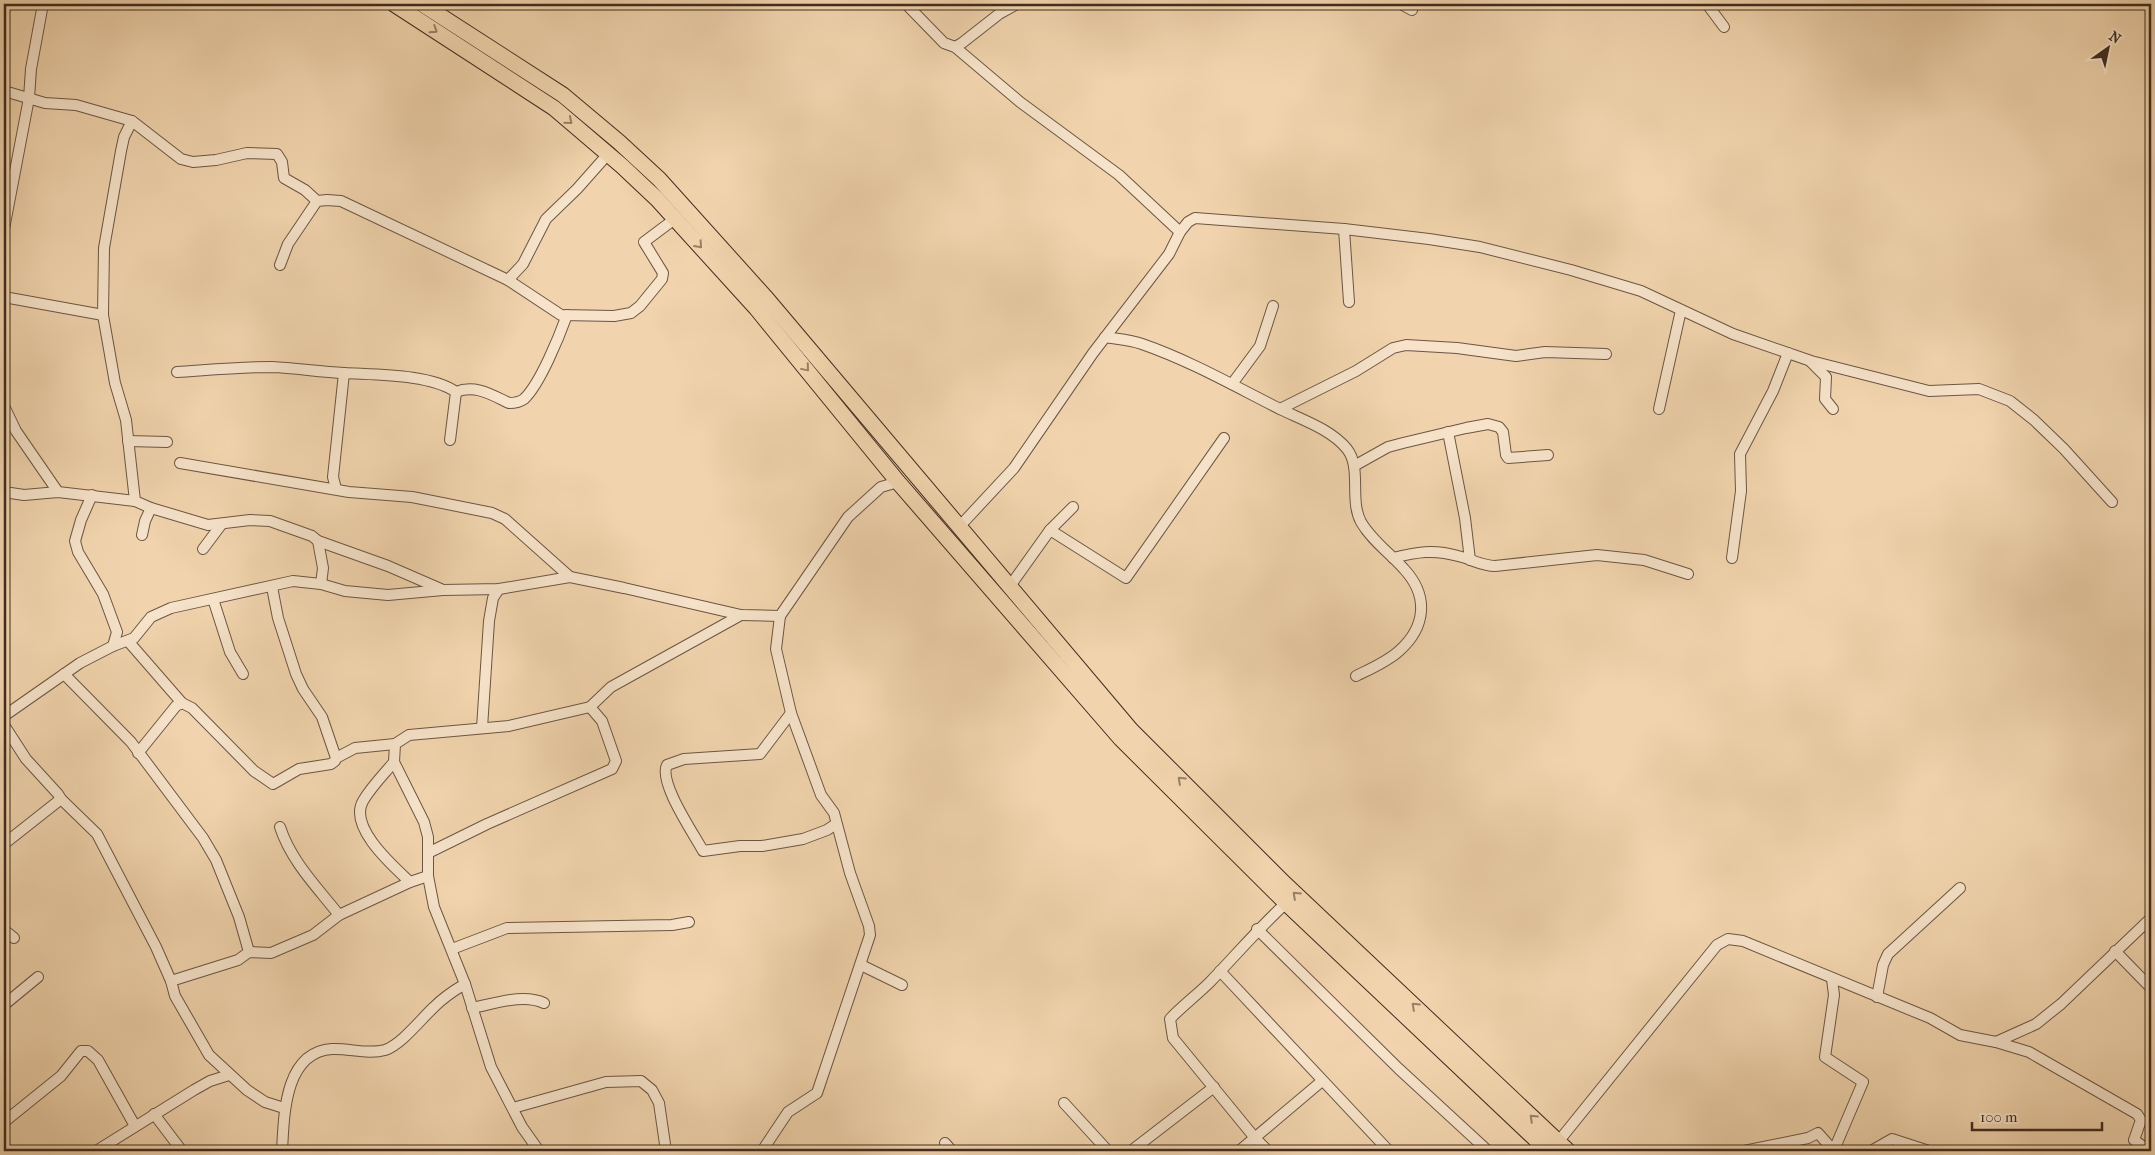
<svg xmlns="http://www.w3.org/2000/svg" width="2155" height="1155" font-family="'IM FELL French Canon',serif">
  <rect width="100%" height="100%" fill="#f1d4ad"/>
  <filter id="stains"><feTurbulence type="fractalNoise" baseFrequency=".004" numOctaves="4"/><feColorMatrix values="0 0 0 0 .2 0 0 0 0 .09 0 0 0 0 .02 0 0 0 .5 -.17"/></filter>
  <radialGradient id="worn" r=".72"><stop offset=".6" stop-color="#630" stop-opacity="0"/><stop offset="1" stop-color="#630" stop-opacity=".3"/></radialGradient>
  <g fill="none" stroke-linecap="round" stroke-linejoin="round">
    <g stroke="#6c5643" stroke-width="12">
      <g id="minor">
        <path d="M906 4 944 43 955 47 1020 102 1119 175 1180 232"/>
        <path d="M1401 4 1412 10"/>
        <path d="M1707 4 1724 27"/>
        <path d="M955 47 962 43 999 14 1017 4"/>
        <path d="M4 91 45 103 76 105 132 121 181 159 193 162 216 160 247 153 277 154 282 162 284 178 305 190 317 201"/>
        <path d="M132 121 124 137 121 151 104 248 103 315 115 383 126 420 135 501"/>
        <path d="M4 229 29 98 31 69 43 4"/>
        <path d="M1344 229 1349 302"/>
        <path d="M280 265 288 244 317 201 327 200 341 201 508 280 561 315 614 316 631 313 640 306 662 279 663 273 644 242 676 218"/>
        <path d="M508 280 523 264 546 219 577 189 608 154"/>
        <path d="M4 297 103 315"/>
        <path d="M1105 337C1117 339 1131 340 1142 344 1191 361 1236 387 1282 410 1303 420 1332 430 1347 449 1362 468 1349 500 1361 522 1372 541 1390 553 1404 569 1429 596 1426 627 1399 651 1387 662 1370 669 1356 676"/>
        <path d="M1811 362 1826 377 1825 399 1833 409"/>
        <path d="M177 372C208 370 240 367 272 367 296 368 320 372 344 373 376 375 430 374 456 392L450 440"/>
        <path d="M1232 384 1260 346 1273 306"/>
        <path d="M456 392C475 384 492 395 509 403 514 403 520 402 524 399 540 384 559 337 567 315"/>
        <path d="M4 406 16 431 58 492"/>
        <path d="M1280 409 1356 371 1393 348 1406 345 1457 348 1516 356 1545 352 1606 354"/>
        <path d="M1659 409 1681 310"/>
        <path d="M1448 432 1465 518 1470 560"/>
        <path d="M128 441 167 442"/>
        <path d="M180 463 349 492 412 497 492 513 505 519 570 577"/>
        <path d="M1354 466 1388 447 1403 443 1466 428 1488 424 1499 427 1503 432 1506 455 1508 458 1548 455"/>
        <path d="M336 489 333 477 344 373"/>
        <path d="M4 492 24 495 58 492 135 501 151 508 208 525 250 520 270 521 312 536 318 541 388 566 441 589"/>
        <path d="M92 495 81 520 75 541 78 552 103 594 117 632 113 646"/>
        <path d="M960 526 1014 468 1093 353 1169 254 1180 232 1188 222 1195 218 1344 229 1429 239 1480 247 1571 270 1641 291 1733 334 1811 361 1929 391 1979 389 2010 401 2034 420 2064 449 2112 502"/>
        <path d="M1050 530 1126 578 1224 438"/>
        <path d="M142 535 145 521 151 508"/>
        <path d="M318 541 323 568 321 584"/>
        <path d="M203 549 221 525"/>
        <path d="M1393 558C1416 552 1434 549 1458 556 1471 559 1482 566 1495 566L1597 555 1644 560 1688 574"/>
        <path d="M1732 558 1741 491 1740 454 1773 391 1788 353"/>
        <path d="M1010 586 1050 530 1073 507"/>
        <path d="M213 599 230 652 243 674"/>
        <path d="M128 641 182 703 192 708 254 771 273 784 299 769 331 764 335 761 336 758 322 717 303 689 296 674 278 618 272 587"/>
        <path d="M64 674 131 742 203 838 216 860 239 917 249 952"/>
        <path d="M791 713 760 754 684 759 667 765C658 782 694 834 703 851L740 846H762L803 839 827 830 836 824"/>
        <path d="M4 716 80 663 113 646 134 638 151 617 171 608 293 581 321 584 345 591 388 595 443 590 499 589 570 577 624 588 741 615 780 616 848 517 881 487 898 482"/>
        <path d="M4 725 26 759 58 794 61 799 97 834 156 947 171 981 175 996 209 1055 247 1090 265 1102 284 1108"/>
        <path d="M482 728 489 621 493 598 499 589"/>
        <path d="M395 744 394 762 424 822 428 837V876L434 907 465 984 491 1067 522 1127 539 1151"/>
        <path d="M138 753 176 706 182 703"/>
        <path d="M336 758 355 748 395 744 409 735 509 726 590 707 611 687 741 615"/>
        <path d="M394 762C384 774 371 787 363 801 348 827 393 866 410 882"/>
        <path d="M280 827C291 861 317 887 339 915"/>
        <path d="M4 844 61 799"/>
        <path d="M428 853 487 824 612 769 616 761 602 721 590 707"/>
        <path d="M1257 929 1399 1069 1488 1151"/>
        <path d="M4 930 14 938"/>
        <path d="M452 949 507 928 672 925 689 922"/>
        <path d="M2115 951 2151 988"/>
        <path d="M861 965 902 985"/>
        <path d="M1220 971 1389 1151"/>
        <path d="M1832 979 1834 995 1825 1057 1863 1082 1834 1150"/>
        <path d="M171 981 238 960 249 952 271 953 313 935 339 915 410 882 428 876"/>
        <path d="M1877 997 1883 965 1888 954 1960 888"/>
        <path d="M4 1005 38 977"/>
        <path d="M472 1008C494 1004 523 993 544 1003"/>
        <path d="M1996 1042 2036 1024 2061 1004 2151 918"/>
        <path d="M1064 1103 1108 1151"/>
        <path d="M513 1108 606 1082 641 1081 652 1090 659 1103 666 1151"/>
        <path d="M154 1114 182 1151"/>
        <path d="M4 1122 61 1076 81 1051H88L98 1060 135 1126"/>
        <path d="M1558 1142 1717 945 1728 939 1743 941 1930 1018 1960 1035 1996 1042 2029 1052 2137 1114 2141 1120 2134 1140 2150 1151"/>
        <path d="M945 1143 952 1151"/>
        <path d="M96 1151 194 1090 210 1081 229 1075"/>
        <path d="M282 1151C284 1116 284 1052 332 1049 349 1048 368 1055 385 1050 402 1044 421 1019 434 1007 443 998 453 991 465 984"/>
        <path d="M762 1151 788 1112 817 1093 870 935 869 926 850 873 834 813 821 795 791 713 776 649 780 616"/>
        <path d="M1131 1151 1214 1087"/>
        <path d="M1239 1151 1322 1081"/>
        <path d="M1268 1151 1255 1138 1173 1038 1170 1019C1182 1006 1197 995 1210 982 1235 956 1259 928 1286 903"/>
        <path d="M1744 1151 1808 1138 1818 1133 1834 1151"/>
        <path d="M1871 1151 1892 1139 1929 1151"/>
      </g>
    </g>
    <g stroke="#6c5643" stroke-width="13">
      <path id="tertiary" d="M4 1146 7 1151"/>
    </g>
    <g stroke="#402c20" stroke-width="17">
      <g id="primary">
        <path d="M394 4 554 108 622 166 657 199 756 308 898 482 1121 739 1286 903 1548 1151"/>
        <path d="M422 4 563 95 619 142 659 179 767 299 1131 730 1285 884 1568 1151"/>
      </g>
    </g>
    <use href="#minor" stroke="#f6e3ca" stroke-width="10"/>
    <use href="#tertiary" stroke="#f6e3ca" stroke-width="11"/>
    <use href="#primary" stroke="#f1d4ad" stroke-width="15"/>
  </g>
  <defs><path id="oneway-chevron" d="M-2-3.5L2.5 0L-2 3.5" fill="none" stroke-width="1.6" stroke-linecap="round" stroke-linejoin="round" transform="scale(1.25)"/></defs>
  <g stroke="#988066">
    <use href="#oneway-chevron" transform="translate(434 30) rotate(33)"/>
    <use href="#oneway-chevron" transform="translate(569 121) rotate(40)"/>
    <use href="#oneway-chevron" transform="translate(699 245) rotate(48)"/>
    <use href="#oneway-chevron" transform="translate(806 368) rotate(50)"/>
    <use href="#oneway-chevron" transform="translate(1181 780) rotate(-137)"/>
    <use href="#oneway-chevron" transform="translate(1296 895) rotate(-137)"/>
    <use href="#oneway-chevron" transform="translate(1415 1006) rotate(-137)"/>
    <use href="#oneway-chevron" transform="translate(1533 1118) rotate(-136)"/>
  </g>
  <rect width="2155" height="1155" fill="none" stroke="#f1d4ad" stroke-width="20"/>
  <rect x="5" y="5" width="2145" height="1145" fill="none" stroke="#402c20" stroke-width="2.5"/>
  <rect x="10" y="10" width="2135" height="1135" fill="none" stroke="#402c20"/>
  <g transform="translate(2108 48) rotate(33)" stroke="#f6e3ca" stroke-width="4" paint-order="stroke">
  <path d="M0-4L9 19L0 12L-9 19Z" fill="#402c20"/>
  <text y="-8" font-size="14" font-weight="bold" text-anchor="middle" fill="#402c20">N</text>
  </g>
  <path d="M1972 1122v8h130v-8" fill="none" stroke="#402c20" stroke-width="2.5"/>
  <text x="1980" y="1122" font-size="15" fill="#402c20" stroke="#f6e3ca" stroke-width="4" paint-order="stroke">100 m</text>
  <rect width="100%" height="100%" filter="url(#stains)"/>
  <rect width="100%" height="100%" fill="url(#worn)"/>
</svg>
